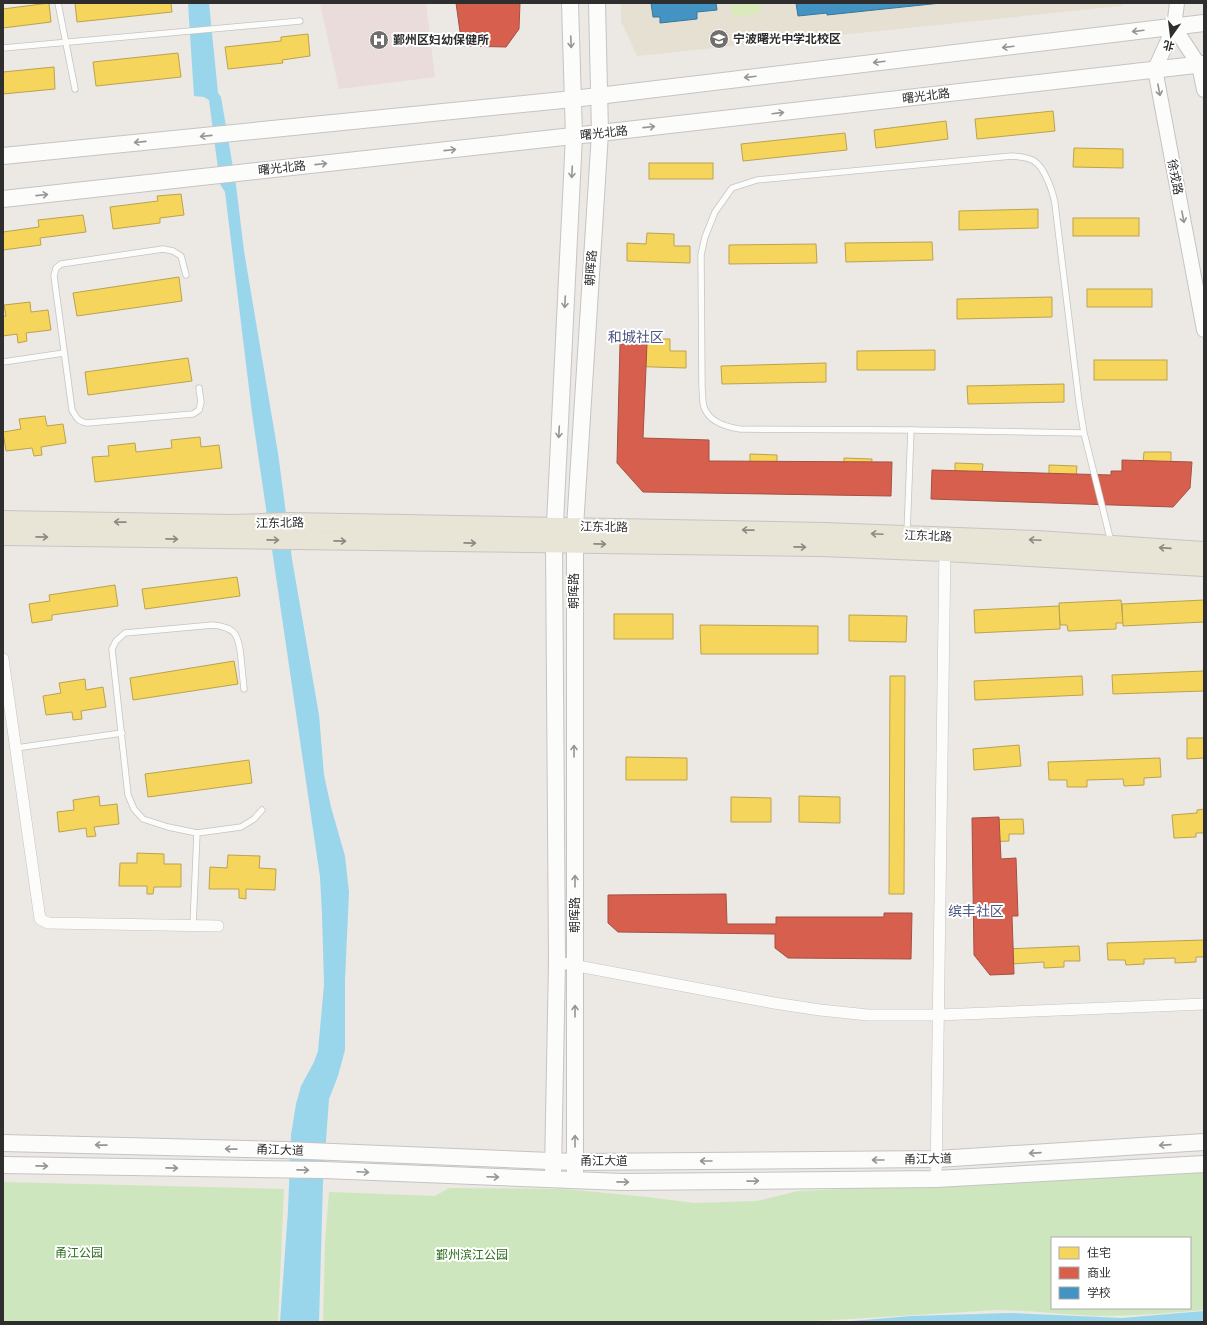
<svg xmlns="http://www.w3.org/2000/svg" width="1207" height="1325" font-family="Mulish,'Noto Sans SC',sans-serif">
  <rect width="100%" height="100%" fill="#ece8e4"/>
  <path fill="#e6e0d3" d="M621 3H1125L1121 6 637 56 621 21Z"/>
  <path fill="#e9dcdb" d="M320 3H426L435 77 339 89Z"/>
  <g fill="#cee6be" fill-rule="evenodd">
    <path d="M1204 1172V1310C1169 1313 1134 1316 1099 1316 1065 1315 1031 1310 997 1310L800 1322H323L325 1242 329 1192 435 1196 449 1188 565 1189 647 1197 694 1203 757 1201 799 1191ZM1052 1238H1190V1308H1052Z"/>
    <path d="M3 1182 284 1189 278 1322H3Z"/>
  </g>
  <path fill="#d9eabb" d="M731 3H760L761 13 733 17Z"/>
  <g fill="#99d6ec">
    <path d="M188 3H209L218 93 221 97 236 185 244 251 278 453 292 559 319 715 324 775 331 807 345 856 349 892 345 980V1050L338 1076 329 1099 323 1182 319 1322H280L288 1210 291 1135 296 1104 301 1086 314 1062 318 1051 324 985 322 914 320 877 252 413 225 192 220 184 209 100 204 97 194 96Z"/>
    <path d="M1204 1311V1322H840L911 1316 1010 1313 1122 1318Z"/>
  </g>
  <g fill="#f6d55c" stroke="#baa34e">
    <path d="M49 3 51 22 3 28V9Z"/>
    <path d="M75 3H171L172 12 77 22Z"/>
    <path d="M308 34 310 56 282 60 283 63 228 69 225 47 281 41V37Z"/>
    <path d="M178 53 181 77 96 86 93 62Z"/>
    <path d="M54 67 55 89 3 94V72Z"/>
    <path d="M1053 111 1055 131 977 139 975 119Z"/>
    <path d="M946 121 948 139 876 148 874 130Z"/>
    <path d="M845 133 847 150 743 161 741 144Z"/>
    <path d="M1074 148 1123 149V168L1073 167Z"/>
    <rect x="649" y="163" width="64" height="16"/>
    <path d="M181 194 184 215 160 218V223L113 229 110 207 158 201 157 196Z"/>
    <path d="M1038 209V228L959 230V211Z"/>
    <path d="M83 215 86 232 40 238 41 245 3 250V232L39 227 38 220Z"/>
    <rect x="1073" y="218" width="66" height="18"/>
    <path d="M647 233 674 234V246H690V263L627 261V243L646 244Z"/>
    <path d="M932 242 933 260 846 262 845 243Z"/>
    <path d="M816 244 817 263 729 264V245Z"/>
    <path d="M179 277 182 301 77 316 73 293Z"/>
    <rect x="1087" y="289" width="65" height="18"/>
    <path d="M1052 297V317L957 319V299Z"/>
    <path d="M30 302 31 312 48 310 51 330 26 333 27 341 18 343 17 334 3 336V316H6L4 305Z"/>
    <path d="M642 339H670V351H686V368L622 366 623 348 642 349Z"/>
    <path d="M935 350V370H857V351Z"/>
    <path d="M188 358 192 381 88 395 85 372Z"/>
    <rect x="1094" y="360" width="73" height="20"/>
    <path d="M826 363V382L722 384 721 366Z"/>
    <path d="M1064 384V402L968 404 967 386Z"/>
    <path d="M45 416 47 426 63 424 66 443 41 447 42 455 34 456 32 448 6 451 3 432 21 429 19 419Z"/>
    <path d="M200 437 201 447 219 445 222 468 95 482 92 457 109 456 108 446 135 443 136 452 172 448 171 440Z"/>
    <path d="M655 444 682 445V456L699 457 698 473 635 471V454H654Z"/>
    <path d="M1144 452H1171V463L1188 464 1187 481 1124 478V461L1143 462Z"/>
    <path d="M750 454 777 455V466H794L793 483 730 481 731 464H750Z"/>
    <path d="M844 458 872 459 871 470H888L887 487 824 485 825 467 844 468Z"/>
    <path d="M955 463 983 464 982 475H999V492L935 490 936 472 955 473Z"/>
    <path d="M1049 465 1077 466 1076 477 1093 478 1092 495 1029 492 1030 475 1049 476Z"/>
    <path d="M237 577 240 596 145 609 142 589Z"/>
    <path d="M115 585 118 606 52 615V620L32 623 29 604 50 601 49 595Z"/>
    <path d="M1121 600 1123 623H1116V629L1068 631 1067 625H1060L1059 603Z"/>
    <path d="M1204 600V622L1123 626 1122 604Z"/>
    <path d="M1059 606 1060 629 975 633 974 610Z"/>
    <rect x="614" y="614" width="59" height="25"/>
    <path d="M849 615 907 616 906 642 849 641Z"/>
    <path d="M700 625 818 626V654H701Z"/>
    <path d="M234 661 238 684 133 700 130 678Z"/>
    <path d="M1204 671V691L1113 694 1112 675Z"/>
    <path d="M890 676H905L904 894H889Z"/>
    <path d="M1082 676 1083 695 975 700 974 681Z"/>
    <path d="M85 679 86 690 103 687 106 707 81 711 82 719 73 720 72 712 46 715 43 696 61 693 59 683Z"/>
    <path d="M1187 738H1204V758L1187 759Z"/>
    <path d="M1019 745 1021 766 974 770 973 749Z"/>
    <path d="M626 757 687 758V780H626Z"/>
    <path d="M1160 758 1161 777 1144 778V785L1124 786 1123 779 1087 780V787H1067V780H1049L1048 762Z"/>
    <path d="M249 760 252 783 148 797 145 774Z"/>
    <path d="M99 796 100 806 117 804 119 824 94 827 96 836 87 837 86 828 59 832 57 812 74 810 73 800Z"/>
    <path d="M799 796 840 797V823L799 822Z"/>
    <path d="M731 797 771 798V822H731Z"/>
    <path d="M1204 809V833H1196V837L1174 838 1172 815 1197 813V810Z"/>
    <path d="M1023 819 1024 834H1009V841L989 842V835L975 836 974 820Z"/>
    <path d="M137 853 164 854V864H181V887H154L153 894H147V886H119L120 863H137Z"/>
    <path d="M228 855 260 856 259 868 276 869 275 890 246 889V899L239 898V889H209L210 867 227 868Z"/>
    <rect x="611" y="897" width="113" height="27"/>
    <path d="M778 919 897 921 896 947 778 946Z"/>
    <path d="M1204 940V957H1196V962L1175 963V958L1144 959V964L1126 965 1125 960H1108L1107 943Z"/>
    <path d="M1079 946 1080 961H1064V967L1044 968V962L1011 964 1012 969 992 970V964L982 965 981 950Z"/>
  </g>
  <g fill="#d6604d" stroke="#a45144">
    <path d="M456 3H520L519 29 506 47 462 46Z"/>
    <path d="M620 344H647L643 438 709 440V461L892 462 891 496 643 492 617 463Z"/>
    <path d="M1122 460 1192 462 1190 488 1173 507 931 499 932 470 1111 475V471H1122Z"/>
    <path d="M999 817 1001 859 1016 858 1018 916H1012L1014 974 990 975 974 955 972 818Z"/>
    <path d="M726 894 727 924H776V917H884V913H912L911 959 788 958 775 948V934L618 932 608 923V895Z"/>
  </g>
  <g fill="#4393c3" stroke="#3d7596">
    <path d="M651 3H716L717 10 697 12V19L660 23V17H653Z"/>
    <path d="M796 3H941L827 15V13L798 16Z"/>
  </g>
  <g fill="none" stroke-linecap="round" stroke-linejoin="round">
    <g stroke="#c5c4c5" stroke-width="7">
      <g id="service">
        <path d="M58 3 75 89"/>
        <path d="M3 48 300 21"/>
        <path d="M186 275 181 256 173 251 163 249 61 264 56 268 54 276 72 410C76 417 78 422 87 423L193 414 199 410 201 402 199 388"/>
        <path d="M3 362 64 353"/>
        <path d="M1084 433 911 430 740 429C726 427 709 422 704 407 702 402 703 394 702 388L701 255 705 237 715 212 732 188 757 180 1012 156C1019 157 1028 157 1034 161 1045 168 1053 192 1055 204L1079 402 1084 433 1111 542"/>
        <path d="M907 533 911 430"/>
        <path d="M244 689C243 679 242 668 241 658 239 636 236 627 213 625L125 633 116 641 112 649 128 795 134 809 143 819 168 827 197 833 241 827 254 819 262 810"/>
        <path d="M16 748 122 733"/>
        <path d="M193 926 197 833"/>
      </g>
    </g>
    <g stroke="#c5c4c5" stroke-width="12">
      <g id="minor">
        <path d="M3 659 40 919 48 923 218 926"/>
        <path d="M557 962 774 1003 820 1010 868 1015H939L1204 1004"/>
        <path d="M936 1179 945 547"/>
      </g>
    </g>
    <g stroke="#c5c4c5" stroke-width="16">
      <g id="tertiary">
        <path d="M1177 3 1174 27 1155 69 1204 330"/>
        <path d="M1174 27 1199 65 1204 90"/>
      </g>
    </g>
    <g stroke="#c5c4c5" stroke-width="18">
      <g id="secondary">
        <path d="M3 156 573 99 1204 23"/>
        <path d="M3 199 600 133 1204 64"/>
        <path d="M3 1143 284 1150 575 1162 937 1159 1204 1142"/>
        <path d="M3 1165 324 1170 622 1182 936 1179 1204 1164"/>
        <path d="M553 1171 557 962 554 544 574 136 570 3"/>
        <path d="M575 1172V527L600 133 597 3"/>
      </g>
    </g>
    <g stroke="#c6c5c4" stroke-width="20">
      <g id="primary">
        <path d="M3 520 233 524 287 522 404 524 825 532 1037 540 1204 551"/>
        <path d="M3 536 821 547 945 552 1204 567"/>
      </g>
    </g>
    <use href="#service" stroke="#fcfcfb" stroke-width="5.5"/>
    <use href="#minor" stroke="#fcfcfb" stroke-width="11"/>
    <use href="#tertiary" stroke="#fcfcfb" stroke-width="14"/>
    <use href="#secondary" stroke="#fcfcfb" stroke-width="16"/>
    <use href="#primary" stroke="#e8e4d6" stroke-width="18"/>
  </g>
  <defs><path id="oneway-shaft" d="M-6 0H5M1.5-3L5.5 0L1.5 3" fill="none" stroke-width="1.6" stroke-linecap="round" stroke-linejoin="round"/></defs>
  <g stroke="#959594">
    <use href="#oneway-shaft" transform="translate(1138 31) rotate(173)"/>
    <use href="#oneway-shaft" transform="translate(571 42) rotate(88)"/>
    <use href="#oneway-shaft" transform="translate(1008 47) rotate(173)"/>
    <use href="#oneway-shaft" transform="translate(879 62) rotate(173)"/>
    <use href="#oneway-shaft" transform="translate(750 77) rotate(173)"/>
    <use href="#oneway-shaft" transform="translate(1159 90) rotate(79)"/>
    <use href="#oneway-shaft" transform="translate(778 113) rotate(-7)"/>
    <use href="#oneway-shaft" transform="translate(649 127) rotate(-6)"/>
    <use href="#oneway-shaft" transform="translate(206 136) rotate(174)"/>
    <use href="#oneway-shaft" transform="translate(140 142) rotate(174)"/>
    <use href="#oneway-shaft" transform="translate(450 150) rotate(-6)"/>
    <use href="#oneway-shaft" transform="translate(321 164) rotate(-6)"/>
    <use href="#oneway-shaft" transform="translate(572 172) rotate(93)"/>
    <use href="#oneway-shaft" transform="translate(42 195) rotate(-6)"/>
    <use href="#oneway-shaft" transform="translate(1183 217) rotate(79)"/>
    <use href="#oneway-shaft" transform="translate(565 302) rotate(93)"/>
    <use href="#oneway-shaft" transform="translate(559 432) rotate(93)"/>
    <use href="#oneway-shaft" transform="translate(574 751) rotate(-90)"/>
    <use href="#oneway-shaft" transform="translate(575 881) rotate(-90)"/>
    <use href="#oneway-shaft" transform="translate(575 1011) rotate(-90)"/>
    <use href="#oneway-shaft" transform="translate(575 1141) rotate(-90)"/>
    <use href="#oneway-shaft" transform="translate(101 1145) rotate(-179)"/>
    <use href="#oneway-shaft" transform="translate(1165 1145) rotate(176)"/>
    <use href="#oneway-shaft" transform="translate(231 1149) rotate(-179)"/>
    <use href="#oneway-shaft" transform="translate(1035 1153) rotate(176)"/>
    <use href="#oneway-shaft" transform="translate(878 1160) rotate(180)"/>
    <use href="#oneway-shaft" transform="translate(706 1161) rotate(180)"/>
    <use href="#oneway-shaft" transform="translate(42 1166) rotate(1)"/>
    <use href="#oneway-shaft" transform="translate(172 1168) rotate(1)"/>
    <use href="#oneway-shaft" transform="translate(303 1170) rotate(1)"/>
    <use href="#oneway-shaft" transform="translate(363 1172) rotate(3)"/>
    <use href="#oneway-shaft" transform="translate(493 1177) rotate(2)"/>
    <use href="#oneway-shaft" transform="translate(753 1181) rotate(-1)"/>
    <use href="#oneway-shaft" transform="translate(623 1182) rotate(1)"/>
  </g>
  <g stroke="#8b8982">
    <use href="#oneway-shaft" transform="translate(120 522) rotate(-179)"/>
    <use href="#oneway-shaft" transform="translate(748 530) rotate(-179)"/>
    <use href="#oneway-shaft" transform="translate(877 534) rotate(-177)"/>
    <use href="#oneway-shaft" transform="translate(42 537) rotate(1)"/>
    <use href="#oneway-shaft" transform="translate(172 539) rotate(1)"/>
    <use href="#oneway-shaft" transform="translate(273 540) rotate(1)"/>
    <use href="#oneway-shaft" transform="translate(1035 540) rotate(-177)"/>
    <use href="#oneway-shaft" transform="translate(340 541) rotate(1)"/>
    <use href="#oneway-shaft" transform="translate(470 543) rotate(1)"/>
    <use href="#oneway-shaft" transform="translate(600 544) rotate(1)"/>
    <use href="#oneway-shaft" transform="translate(800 547) rotate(1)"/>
    <use href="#oneway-shaft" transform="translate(1165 548) rotate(-176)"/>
  </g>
  <defs>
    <g id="school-disc" transform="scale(1)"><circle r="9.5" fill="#706f6e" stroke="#fff"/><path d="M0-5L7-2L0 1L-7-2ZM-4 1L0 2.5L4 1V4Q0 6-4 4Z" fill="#fff"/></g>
    <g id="hospital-disc" transform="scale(1)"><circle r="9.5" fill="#706f6e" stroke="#fff"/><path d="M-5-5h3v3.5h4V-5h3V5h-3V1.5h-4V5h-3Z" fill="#fff"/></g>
  </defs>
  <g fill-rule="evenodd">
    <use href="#school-disc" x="719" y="39"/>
    <use href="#hospital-disc" x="379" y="40"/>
  </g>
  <g text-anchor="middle" stroke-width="4" stroke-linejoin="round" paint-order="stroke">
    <g font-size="12" font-weight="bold" fill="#2e2e2e" stroke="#fff" text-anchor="start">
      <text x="733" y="43">宁波曙光中学北校区</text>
      <text x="393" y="44">鄞州区妇幼保健所</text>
    </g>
    <g font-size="12" fill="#2e2e2e" stroke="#fff">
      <text transform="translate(926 96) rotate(-7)" y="4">曙光北路</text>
      <text transform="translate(604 133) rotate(-6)" y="4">曙光北路</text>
      <text transform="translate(282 168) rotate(-6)" y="4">曙光北路</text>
      <text transform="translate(1175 177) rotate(79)" y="4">徐戎路</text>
      <text transform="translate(591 268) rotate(-86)" y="4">朝晖路</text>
      <text transform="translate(280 523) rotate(-1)" y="4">江东北路</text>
      <text transform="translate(604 527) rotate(1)" y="4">江东北路</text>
      <text transform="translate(928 536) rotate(2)" y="4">江东北路</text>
      <text transform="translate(574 591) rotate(-90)" y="4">朝晖路</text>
      <text transform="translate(575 915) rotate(-90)" y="4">朝晖路</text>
      <text transform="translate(280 1150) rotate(2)" y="4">甬江大道</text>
      <text transform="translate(928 1159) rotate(-1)" y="4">甬江大道</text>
      <text x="604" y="1165">甬江大道</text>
    </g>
    <g font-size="12" fill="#2c6e1b" stroke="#fff">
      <text x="79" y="1257">甬江公园</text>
      <text x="472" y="1259">鄞州滨江公园</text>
    </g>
    <g font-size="14" fill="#4d5680" stroke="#fff">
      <text x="636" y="342">和城社区</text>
      <text x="976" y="916">缤丰社区</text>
    </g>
  </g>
  <rect width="1207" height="1325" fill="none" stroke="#2e2e2e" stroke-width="8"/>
  <rect x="1051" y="1237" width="140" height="72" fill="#ffffff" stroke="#ababab"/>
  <rect x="1059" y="1247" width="20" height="12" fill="#f6d55c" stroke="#ababab"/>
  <text x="1087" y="1257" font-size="12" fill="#2e2e2e">住宅</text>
  <rect x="1059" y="1267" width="20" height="12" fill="#d6604d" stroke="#ababab"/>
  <text x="1087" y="1277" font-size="12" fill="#2e2e2e">商业</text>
  <rect x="1059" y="1287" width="20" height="12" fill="#4393c3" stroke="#ababab"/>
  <text x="1087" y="1297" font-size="12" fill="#2e2e2e">学校</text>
  <g transform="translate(1171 36) rotate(194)" stroke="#ffffff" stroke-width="3" paint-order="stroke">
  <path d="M0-3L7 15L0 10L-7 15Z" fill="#2e2e2e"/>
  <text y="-6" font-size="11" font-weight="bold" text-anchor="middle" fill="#2e2e2e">北</text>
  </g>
</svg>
